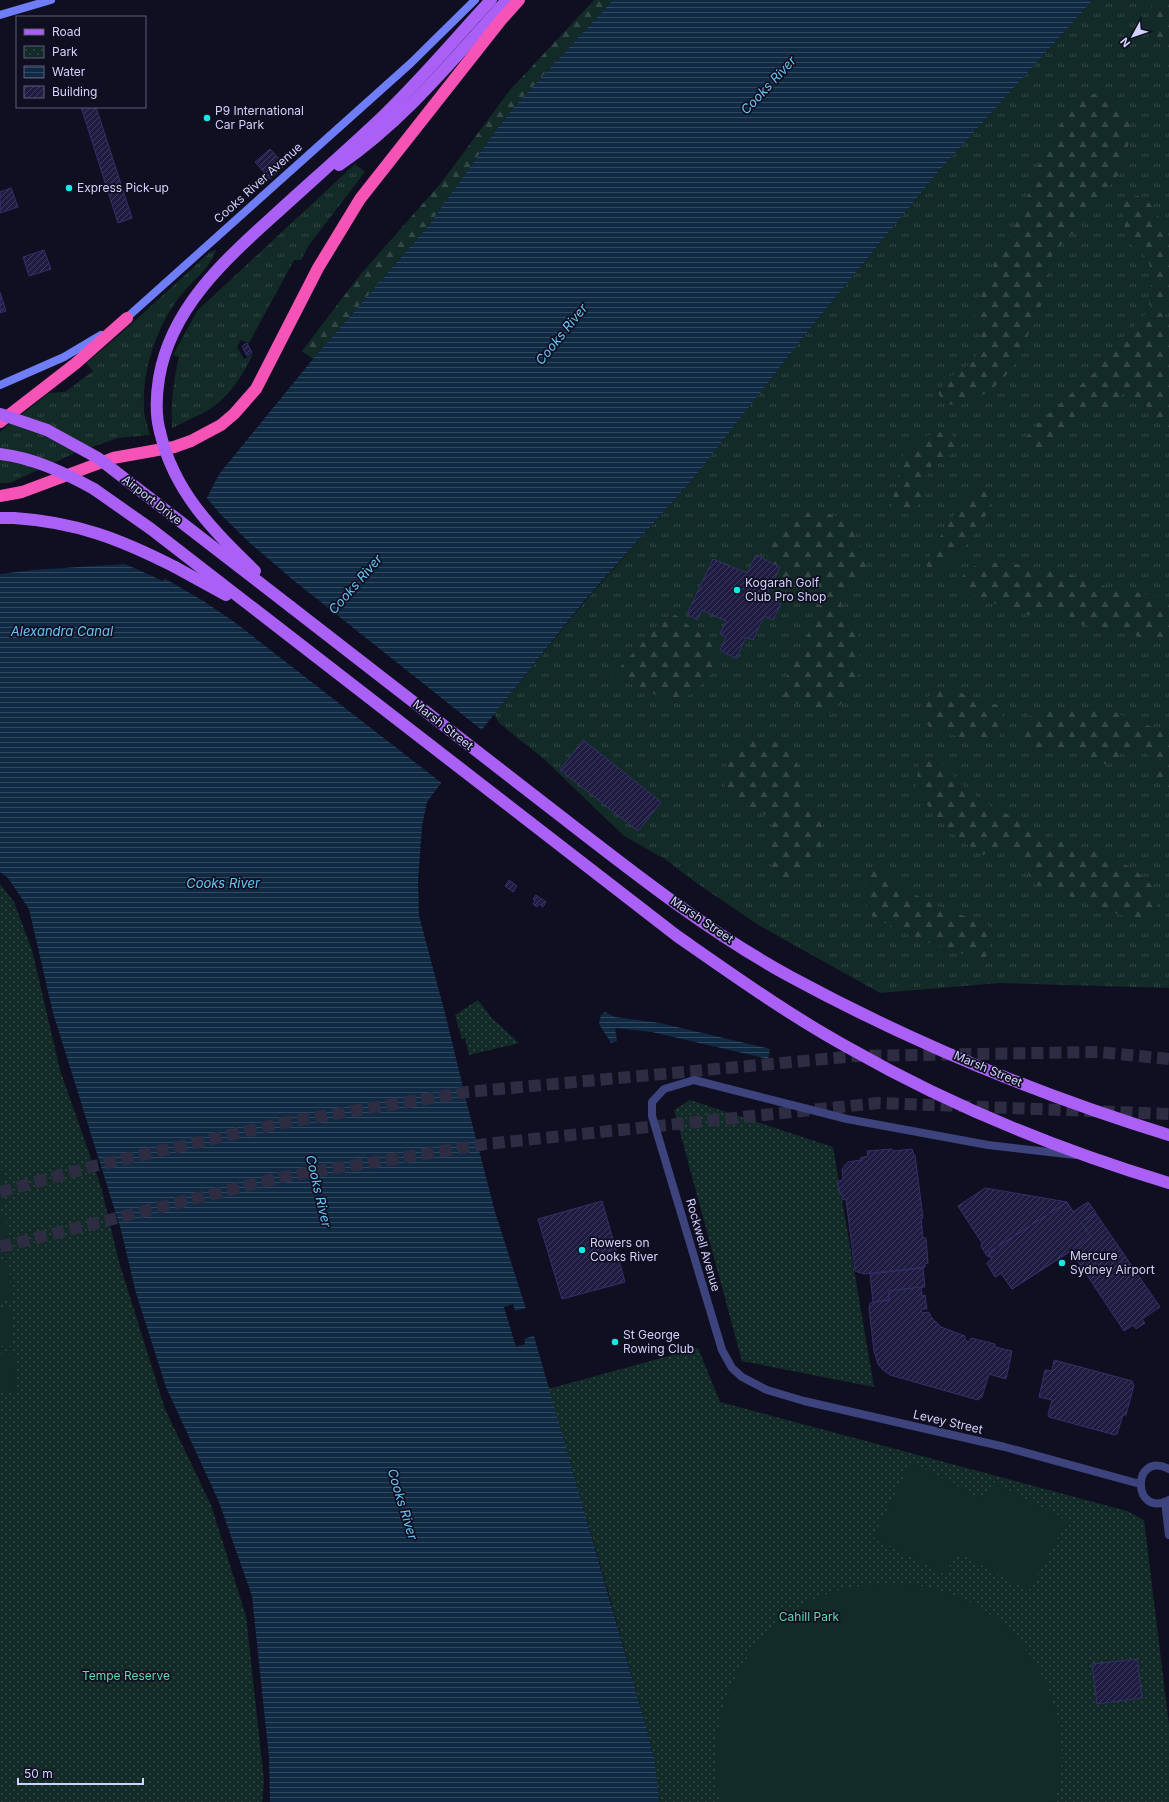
<svg xmlns="http://www.w3.org/2000/svg" width="1169" height="1802" font-family="Inter,sans-serif">
  <defs>
    <pattern id="grass-tufts" width="24" height="20" patternUnits="userSpaceOnUse"><rect width="24" height="20" fill="#122b27"/><path d="M3 7l-1-3M5 7V3M7 7l1-3M15 17l-1-3M17 17v-4M19 17l1-3" fill="none" stroke="#344947"/></pattern>
    <pattern id="forest-firs" width="22" height="20" patternUnits="userSpaceOnUse"><rect width="22" height="20" fill="#122b27"/><path d="M5 1l3.5 6h-7zM16 11l3.5 6h-7z" fill="#344947"/></pattern>
    <pattern id="park-dots" width="8" height="8" patternUnits="userSpaceOnUse"><rect width="8" height="8" fill="#122b27"/><path d="M2 2h.1M6 6h.1" fill="none" stroke="#344947" stroke-width="1.8" stroke-linecap="round"/></pattern>
    <pattern id="water-rules" width="6" height="5" patternUnits="userSpaceOnUse"><rect width="6" height="5" fill="#102a44"/><path d="M0 2.5h6" fill="none" stroke="#324860"/></pattern>
    <pattern id="building-hatch" width="6" height="6" patternUnits="userSpaceOnUse"><rect width="6" height="6" fill="#1f1c41"/><path d="M-1 1l2-2M0 6l6-6M5 7l2-2" fill="none" stroke="#3f3c5d"/></pattern>
  </defs>
  <rect width="100%" height="100%" fill="#100f21"/>
  <g fill="url(#grass-tufts)">
    <path d="M1093 0H1169V988L1000 983 880 993 760 926 698 884 665 859 624 836 545 760 499 723 494 714 586 600 692 480 813 325 938 172Z"/>
    <path d="M355 164 365 172 309 245 301 260H294L249 343 241 340 237 347 244 359 253 354C241 379 226 402 201 414 191 419 182 423 172 428 171 403 173 381 179 357L173 355 197 311Z"/>
    <path d="M216 250C211 266 196 278 185 290 158 322 142 367 144 409 144 417 148 427 150 435L118 438 77 452 10 483H0V432L49 393 65 392 93 371 86 363 115 339 210 252Z"/>
  </g>
  <g fill="url(#forest-firs)">
    <path d="M594 0H613L514 107 497 129 429 225 313 359 302 351 360 275 441 183 510 90Z"/>
    <path d="M1152 0H1169V68L1150 17Z"/>
    <path d="M1101 92 1122 104 1130 120 1128 145 1123 168 1081 224 1053 253 1042 303 1012 369 992 389 969 403 946 405 938 393 948 378 973 362 982 342 974 314 980 295 997 257 1024 209 1036 170 1048 146 1067 113 1089 95Z"/>
    <path d="M1128 196H1138L1150 204 1163 224 1169 237V297L1167 305 1152 308 1149 304C1151 290 1155 266 1144 255 1139 250 1132 246 1126 241L1122 202Z"/>
    <path d="M1162 313 1169 320V434L1150 409 1125 389 1117 404 1105 412 1093 407 1076 418 1056 444 1031 454 1022 447 1032 429 1094 373 1145 314Z"/>
    <path d="M941 432 952 434 957 444C954 449 951 456 946 459 940 462 934 462 930 468 924 478 926 492 920 502 914 514 903 517 892 508 892 499 895 492 897 483 898 477 898 471 900 465 904 445 923 435 941 432Z"/>
    <path d="M984 491C986 493 989 497 989 499 993 519 949 570 931 573L927 568V561C936 544 958 503 972 494 976 492 981 492 984 491Z"/>
    <path d="M814 511 833 515 849 522 862 549 866 569 842 598 841 605C844 612 856 629 858 634 859 639 859 645 859 650 861 678 853 698 829 713L788 700 784 698 780 691 816 618C813 586 784 603 771 586L780 567 766 560C767 554 767 546 769 541 778 524 796 516 814 511Z"/>
    <path d="M1000 562 1036 567 1070 575 1107 587 1156 596 1169 600V644L1139 638 1130 631 1120 627 1098 630 1084 625 1074 620 1064 611 1052 610 1032 616 965 593 959 586 965 570 978 565Z"/>
    <path d="M675 615 681 618 693 630 711 639 717 653 713 672 696 690 685 698 668 700 612 676 665 618Z"/>
    <path d="M935 690H954L981 701 998 705C1006 721 1005 725 997 740L985 743 932 730 925 722 923 713 928 697Z"/>
    <path d="M1060 707 1114 712 1169 734V788L1159 784 1154 774 1153 761 1143 750 1122 752 1113 763 1102 764 1092 761 1082 750 1035 748 1022 746C1016 732 1023 722 1033 713Z"/>
    <path d="M752 739H773L784 742 790 751 802 772 804 795 820 819 824 834 817 863 800 875 783 878 780 876 773 867 765 851 769 835 773 829 769 817 758 809 743 805 732 799 725 788 727 759 737 745Z"/>
    <path d="M926 757C945 760 952 775 966 788 974 795 983 801 993 807 1003 812 1013 817 1023 822 1030 826 1036 832 1044 835 1080 851 1120 852 1148 882 1159 894 1159 908 1153 921L1141 923 1070 896 1037 885 1029 876 1025 859 1003 845 983 855 951 833 923 800 916 787 919 763Z"/>
    <path d="M871 869C886 870 893 881 905 889 916 895 929 902 941 907 948 910 955 913 961 915 970 918 980 915 987 923 995 933 990 945 987 956L977 960 964 954 920 940 873 917C861 903 865 886 871 869Z"/>
  </g>
  <g fill="url(#park-dots)">
    <path d="M0 884 14 902 32 950 60 1070 101 1187 119 1262 165 1409 211 1505 246 1616 264 1781 262 1802H0Z"/>
    <path d="M478 1000 491 1017 519 1043 469 1055 465 1038 462 1039 455 1015Z"/>
    <path d="M690 1100 833 1147 874 1387 742 1361 674 1110Z"/>
    <path d="M698 1348 720 1402 1127 1511 1144 1520 1169 1725V1802H659L655 1763 648 1733 606 1584 548 1389Z"/>
  </g>
  <g fill="#122b27">
    <path d="M0 1170H3L5 1208 0 1209Z"/>
    <path d="M0 1216H6L8 1254H0Z"/>
    <path d="M0 1262H9L11 1300H0Z"/>
    <path d="M0 1308H11L13 1346H0Z"/>
    <path d="M14 1353 16 1392H0V1354Z"/>
    <path d="M911 1462 984 1500 994 1482 1067 1521 1029 1591 957 1552 945 1575 873 1537Z"/>
    <path d="M889 1583C917 1584 944 1589 968 1601 1040 1637 1078 1726 1055 1802H721C715 1784 714 1764 716 1745 722 1680 762 1619 824 1595 845 1587 867 1585 889 1583Z"/>
  </g>
  <g fill="url(#water-rules)">
    <path d="M613 0H1093L938 172 813 325 692 480 585 600 468 747 427 802 422 826 418 881 419 916 446 1017 467 1104 495 1212 527 1312 648 1733 655 1763 659 1802H270L269 1757 252 1596 219 1502 166 1387 136 1293 121 1230 53 1013 29 909 8 878 0 872V574L33 570 125 564 163 581 220 473 313 359 429 225 497 129 514 107Z"/>
    <path d="M605 1012 615 1017 660 1023 770 1049 768 1059 652 1032 615 1028 617 1041 611 1043 599 1024 601 1015Z"/>
  </g>
  <g fill="#100f21">
    <path d="M205 496 221 515 251 544 293 580 483 731 443 784 233 621 202 600 162 577Z"/>
    <path d="M513 1304 515 1311 527 1308 535 1335 524 1339 525 1344 516 1347 504 1307Z"/>
  </g>
  <g fill="url(#building-hatch)" stroke="#342f6c">
    <path d="M81 107H96L132 218 118 223Z"/>
    <path d="M270 149 285 165 270 179 255 162Z"/>
    <path d="M11 188 18 207 0 213V192Z"/>
    <path d="M44 250 51 269 29 276 23 257Z"/>
    <path d="M0 292 6 311 0 313Z"/>
    <path d="M247 343 252 353 247 356 242 346Z"/>
    <path d="M756 555 780 567 765 598 781 604 773 620 764 616 753 640 746 637 736 659 720 650 726 637 720 634 726 621 702 610 697 620 687 614 713 559 747 573Z"/>
    <path d="M583 740 661 802 638 831 560 770Z"/>
    <path d="M509 880 517 886 513 892 505 886Z"/>
    <path d="M536 895 546 902 543 907 539 904 537 907 533 904 535 901 533 899Z"/>
    <path d="M892 1149 893 1151 912 1149 914 1155H915L923 1218H921L923 1238H926L928 1263 925 1264V1267L864 1274 855 1271 846 1199 843 1200 842 1194H840L837 1181 843 1180 842 1169 848 1162 861 1160 860 1158 868 1156 867 1151Z"/>
    <path d="M985 1188 1067 1202 988 1253 991 1257 987 1256 981 1246 982 1243 958 1206Z"/>
    <path d="M602 1201 625 1282 562 1299 538 1219Z"/>
    <path d="M1067 1202 1073 1212 1088 1202 1160 1307 1142 1319 1145 1323 1136 1329 1133 1325 1124 1331 1071 1251 1012 1289 1001 1273 995 1277 987 1263 992 1259 988 1253Z"/>
    <path d="M1067 1202 1073 1212 1088 1202 1096 1213 1081 1222 1091 1237 1012 1289 1001 1273 995 1277 987 1263 992 1259 988 1253Z"/>
    <path d="M923 1268 925 1287 889 1291V1300L873 1302 870 1274Z"/>
    <path d="M921 1287 922 1296 925 1295 927 1309H921L922 1313 929 1312 931 1317 941 1327 965 1336V1340L969 1342 971 1338 995 1344V1347L1012 1351 1006 1379 989 1374 982 1397 978 1400 890 1375 882 1369 878 1364 874 1351 869 1308 870 1303 889 1300V1291Z"/>
    <path d="M1054 1360 1132 1381 1134 1385 1126 1415H1123L1117 1434 1115 1435 1049 1417 1048 1415 1052 1400 1039 1397 1045 1370 1052 1371Z"/>
    <path d="M1137 1659 1142 1698 1097 1704 1092 1664Z"/>
  </g>
  <g fill="none" stroke-linecap="round" stroke-linejoin="round">
    <g stroke="#2d2c42" stroke-width="12" stroke-dasharray="12 6" stroke-linecap="butt">
      <path d="M0 1192 94 1166 287 1122 467 1092 857 1056 1099 1052 1169 1059"/>
      <path d="M0 1247 282 1177 486 1144 878 1103 1169 1114"/>
    </g>
    <g stroke="#3d437d" stroke-width="8">
      <path d="M1075 1155 988 1145 847 1119 694 1080 664 1089 652 1102V1116L722 1350 732 1368 742 1377 767 1390 804 1401 1005 1447 1140 1484"/>
      <path d="M1169 1469C1131 1450 1132 1519 1169 1500"/>
      <path d="M1165 1502 1169 1535"/>
    </g>
    <g stroke="#6f7df6" stroke-width="8">
      <path d="M0 15 51 0"/>
      <path d="M123 321 411 63 475 0"/>
      <path d="M0 385 64 357 101 335"/>
    </g>
    <g stroke="#aa60f5" stroke-width="12">
      <path d="M339 165C404 121 454 58 507 0"/>
      <path d="M160 432C155 414 156 397 159 378 171 306 228 257 280 210 313 180 347 150 380 119 419 82 454 40 491 0"/>
      <path d="M94 489 151 529 677 936C733 975 789 1015 849 1048 949 1105 1059 1150 1169 1183"/>
      <path d="M0 518H14"/>
      <path d="M175 567 226 595"/>
      <path d="M291 607C376 673 461 738 545 804 624 865 703 929 791 977 911 1042 1039 1095 1169 1135"/>
    </g>
    <g stroke="#f554b6" stroke-width="12">
      <path d="M0 422 75 364 127 318"/>
      <path d="M0 496 22 492 113 458 174 447 191 441 221 425 234 414 256 389 318 268 360 199 501 20 519 0"/>
    </g>
    <g stroke="#aa60f5" stroke-width="12">
      <path d="M0 414 47 430 98 458 291 607"/>
      <path d="M160 432C174 492 212 529 255 571"/>
      <path d="M0 454C34 458 65 473 94 489"/>
      <path d="M14 518C76 522 120 539 175 567"/>
    </g>
  </g>
  <g fill="#0eece5" stroke="#100f21" stroke-width="1.5">
    <circle cx="207" cy="118" r="4"/>
    <circle cx="69" cy="188" r="4"/>
    <circle cx="737" cy="590" r="4"/>
    <circle cx="582" cy="1250" r="4"/>
    <circle cx="1062" cy="1263" r="4"/>
    <circle cx="615" cy="1342" r="4"/>
  </g>
  <g text-anchor="middle" stroke-width="3.5" stroke-linejoin="round" paint-order="stroke">
    <g font-size="12" fill="#d2d2fc" stroke="#100f21" text-anchor="start">
      <text x="215" y="115">P9 International<tspan x="215" dy="14">Car Park</tspan></text>
      <text x="77" y="192">Express Pick-up</text>
      <text x="745" y="587">Kogarah Golf<tspan x="745" dy="14">Club Pro Shop</tspan></text>
      <text x="590" y="1247">Rowers on<tspan x="590" dy="14">Cooks River</tspan></text>
      <text x="1070" y="1260">Mercure<tspan x="1070" dy="14">Sydney Airport</tspan></text>
      <text x="623" y="1339">St George<tspan x="623" dy="14">Rowing Club</tspan></text>
    </g>
    <g font-size="12" fill="#d2d2fc" stroke="#100f21">
      <text transform="translate(258 183) rotate(-42)" y="4">Cooks River Avenue</text>
      <text transform="translate(152 500) rotate(38)" y="4">Airport Drive</text>
      <text transform="translate(443 725) rotate(38)" y="4">Marsh Street</text>
      <text transform="translate(702 920) rotate(34)" y="4">Marsh Street</text>
      <text transform="translate(988 1069) rotate(23)" y="4">Marsh Street</text>
      <text transform="translate(703 1245) rotate(74)" y="4">Rockwell Avenue</text>
      <text transform="translate(948 1422) rotate(13)" y="4">Levey Street</text>
    </g>
    <g font-size="12" fill="#62d8ab" stroke="#100f21">
      <text x="809" y="1621">Cahill Park</text>
      <text x="126" y="1680">Tempe Reserve</text>
    </g>
    <g font-size="13" font-style="italic" fill="#66c6f6" stroke="#100f21">
      <text transform="translate(768 85) rotate(-47)" y="5">Cooks River</text>
      <text transform="translate(561 334) rotate(-51)" y="5">Cooks River</text>
      <text transform="translate(355 584) rotate(-49)" y="5">Cooks River</text>
      <text x="62" y="636">Alexandra Canal</text>
      <text x="223" y="888">Cooks River</text>
      <text transform="translate(319 1191) rotate(77)" y="5">Cooks River</text>
      <text transform="translate(403 1504) rotate(73)" y="5">Cooks River</text>
    </g>
  </g>
  <rect x="16" y="16" width="130" height="92" fill="#100f21" stroke="#5e5d79"/>
  <rect x="24" y="29" width="20" height="6" fill="#aa60f5" stroke="#5e5d79"/>
  <text x="52" y="36" font-size="12" fill="#d2d2fc">Road</text>
  <rect x="24" y="46" width="20" height="12" fill="url(#park-dots)" stroke="#5e5d79"/>
  <text x="52" y="56" font-size="12" fill="#d2d2fc">Park</text>
  <rect x="24" y="66" width="20" height="12" fill="url(#water-rules)" stroke="#5e5d79"/>
  <text x="52" y="76" font-size="12" fill="#d2d2fc">Water</text>
  <rect x="24" y="86" width="20" height="12" fill="url(#building-hatch)" stroke="#5e5d79"/>
  <text x="52" y="96" font-size="12" fill="#d2d2fc">Building</text>
  <g transform="translate(1133 36) rotate(230)" stroke="#100f21" stroke-width="3" paint-order="stroke">
  <path d="M0-3L7 15L0 10L-7 15Z" fill="#d2d2fc"/>
  <text y="-6" font-size="11" font-weight="bold" text-anchor="middle" fill="#d2d2fc">N</text>
  </g>
  <path d="M18 1778v6h125v-6" fill="none" stroke="#d2d2fc" stroke-width="2"/>
  <text x="24" y="1778" font-size="12" fill="#d2d2fc" stroke="#100f21" stroke-width="3" paint-order="stroke">50 m</text>
</svg>
